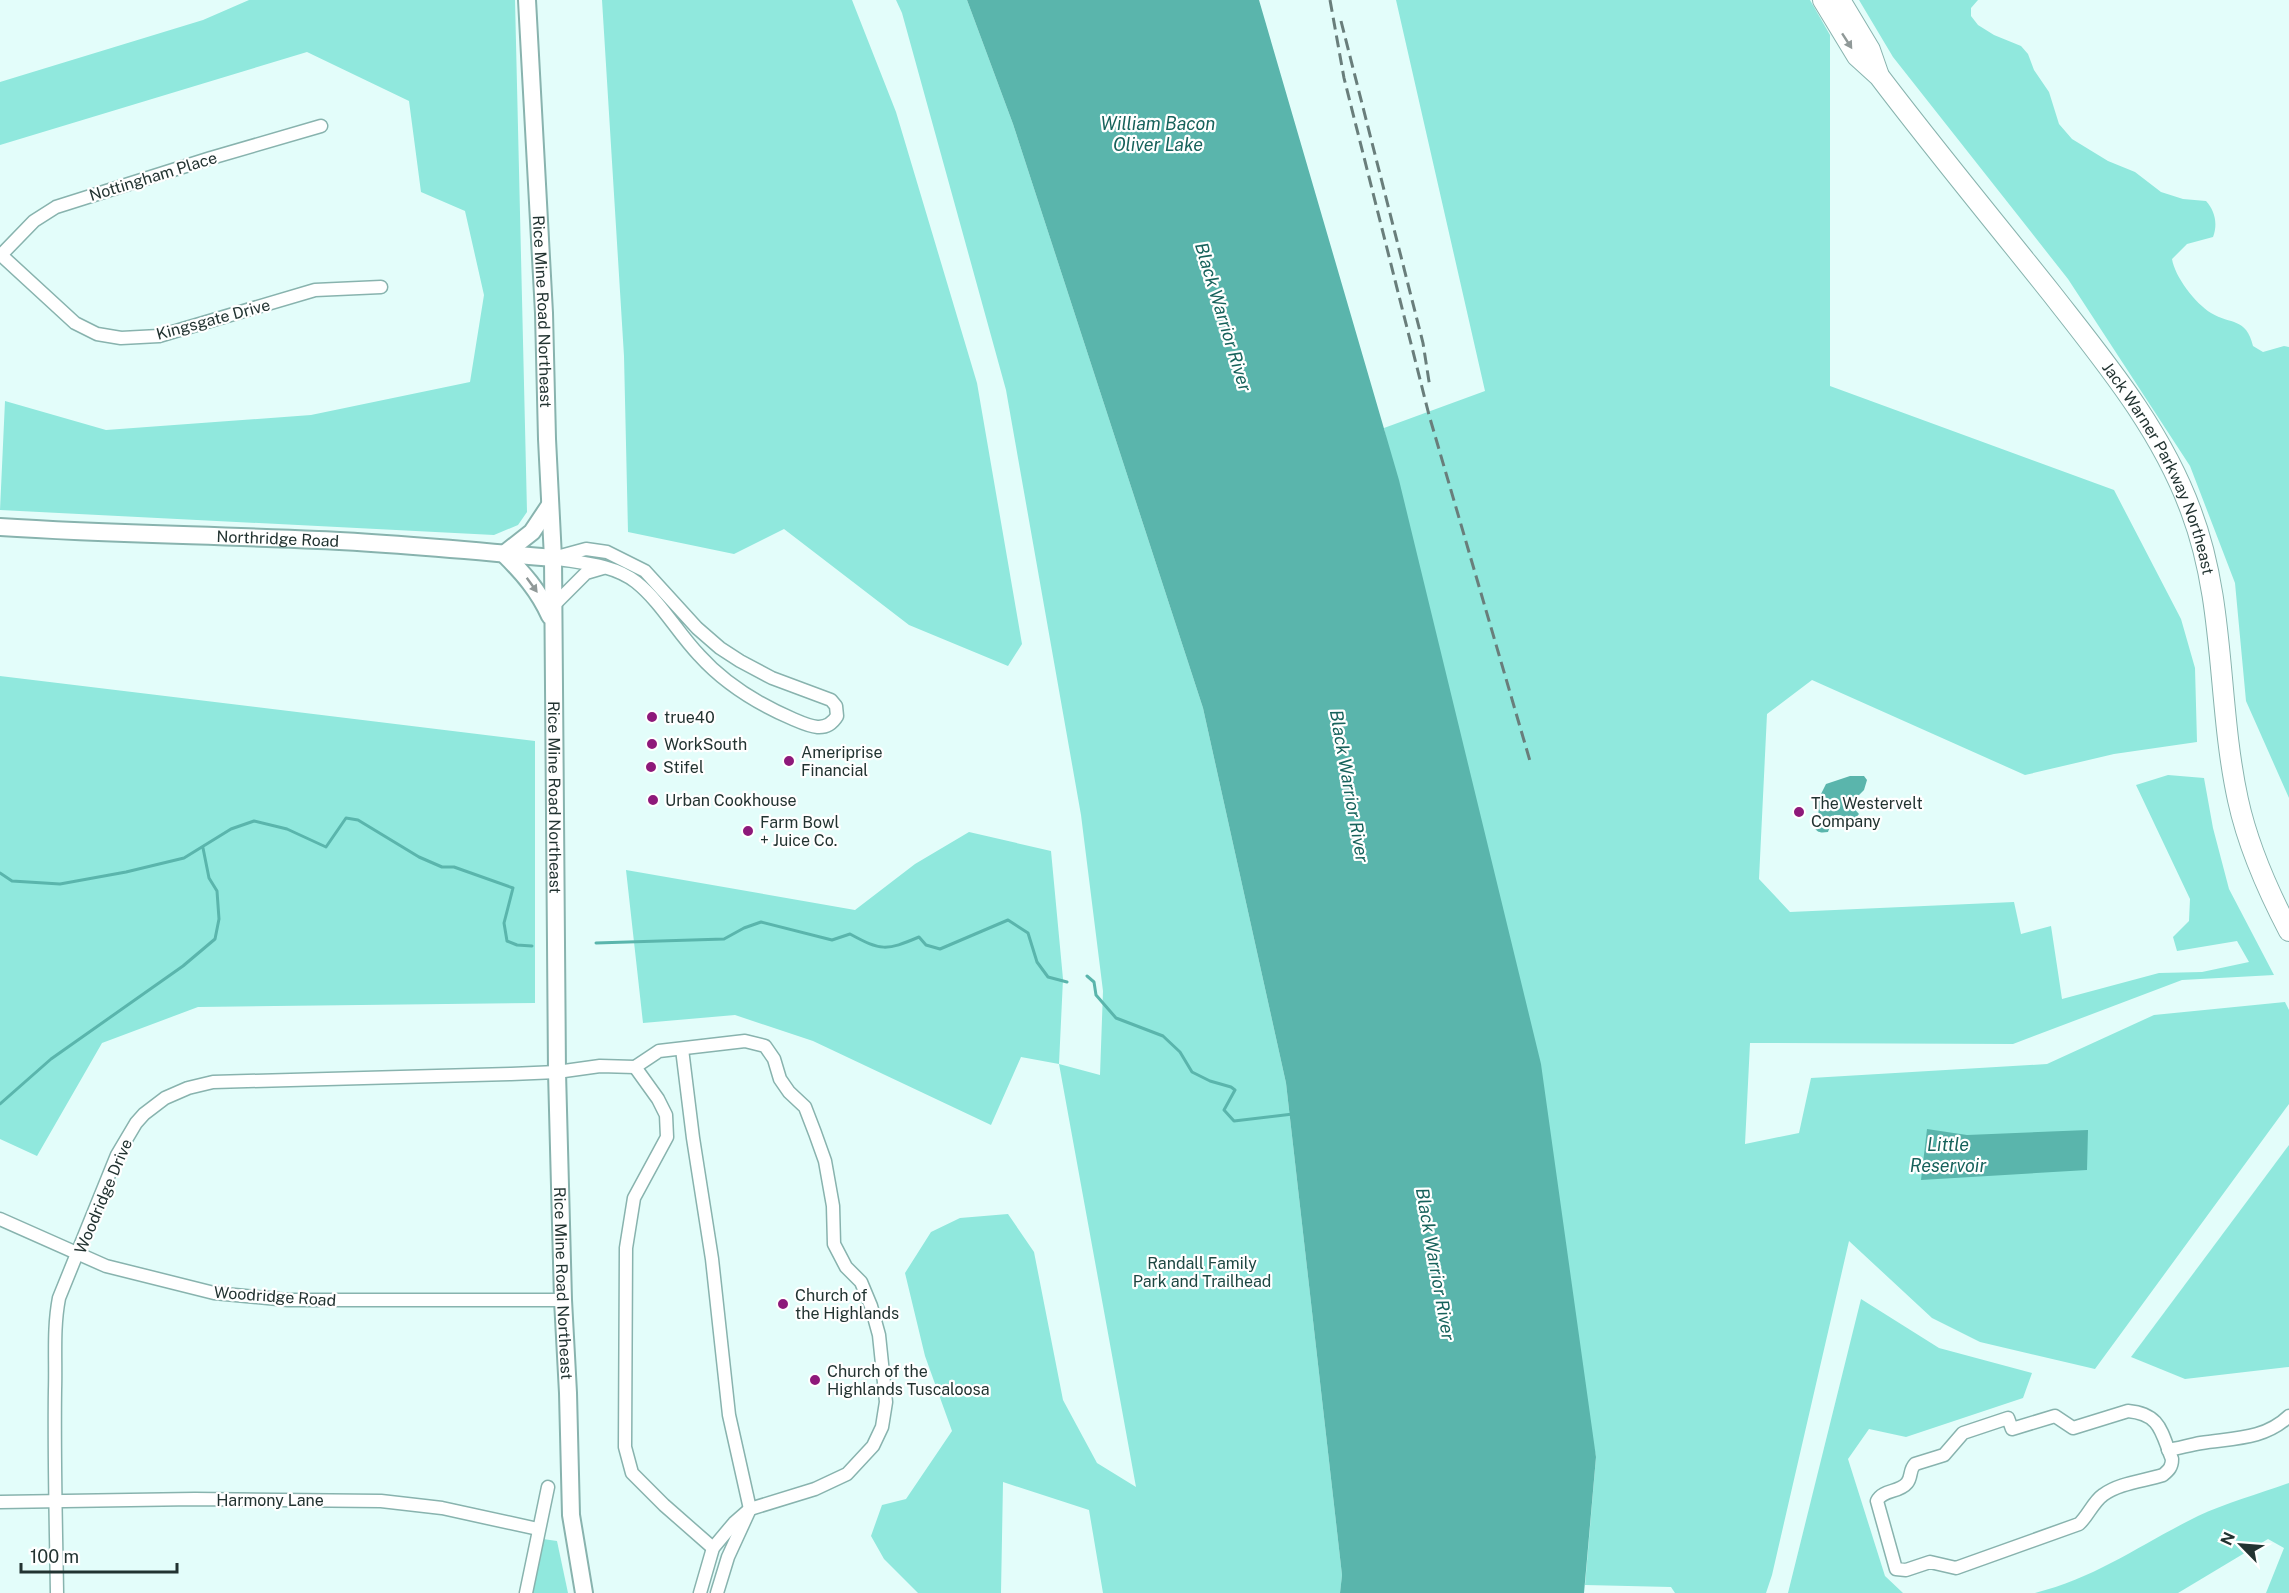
<svg xmlns="http://www.w3.org/2000/svg" width="2289" height="1593" font-family="'Public Sans',sans-serif">
  <rect width="100%" height="100%" fill="#e3fdfa"/>
  <g fill="#90e8dd">
    <path d="M249 0H515L527 512 518 525 494 535 0 510 5 401 106 430 311 415 470 382 484 295 465 211 421 192 409 101 307 52 0 145V82L203 20Z"/>
    <path d="M602 0H852L896 112 977 383 1022 644 1008 666 909 625 784 529 734 554 628 532 624 356Z"/>
    <path d="M896 0H967L1013 124 1203 708 1286 1083 1342 1575 1340 1593H1103L1089 1510 1003 1482 1001 1593H918L884 1559 871 1536 882 1505 906 1499 952 1431 925 1356 905 1273 931 1232 960 1218 1008 1214 1034 1252 1063 1400 1097 1463 1136 1487 1059 1064 1021 1057 991 1125 813 1041 735 1015 643 1023 626 870 855 910 915 864 969 832 1051 851 1063 979 1059 1064 1100 1075 1103 991 1081 815 1006 390 902 13Z"/>
    <path d="M1396 0H1810L1830 35V386L2114 490 2181 619 2195 668 2197 742 2114 754 2025 775 1812 680 1767 714 1759 879 1790 912 2014 902 2021 934 2051 926 2062 999 2159 973 2202 972 2249 962 2237 941 2177 951 2173 937 2189 921 2190 899 2136 785 2168 775 2204 778 2213 828 2229 889 2274 975 2182 980 2013 1044 1750 1043 1745 1144 1799 1133 1811 1078 2047 1064 2154 1015 2285 1002 2289 1010V1104L2095 1369 1980 1342 1932 1318 1849 1241 1772 1575 1766 1593H1675L1671 1587 1585 1585 1596 1457 1384 428 1485 391Z"/>
    <path d="M1859 0H1978L1971 8V16L1978 25 1994 35 2021 46 2028 54 2034 70 2049 92 2059 124 2072 139 2108 161 2135 172 2161 192 2183 199 2206 201C2215 211 2218 224 2213 237L2187 244 2172 259C2175 277 2195 303 2211 313 2231 325 2246 317 2253 346L2263 352 2284 346 2289 347V798L2246 701 2235 583 2190 466 2068 279 1893 57Z"/>
    <path d="M0 676 535 741V1003L198 1007 102 1043 37 1156 0 1139Z"/>
    <path d="M2289 1145V1367L2185 1379 2131 1357Z"/>
    <path d="M1861 1299 1939 1348 2032 1373 2023 1398 1906 1437 1869 1429 1848 1459 1885 1576 1903 1593H1788Z"/>
    <path d="M2289 1483V1593H2266L2284 1548 2268 1539 2178 1593H2035C2098 1577 2141 1544 2198 1516 2226 1503 2259 1494 2289 1483Z"/>
    <path d="M543 1539 557 1541 568 1593H533Z"/>
  </g>
  <g fill="#5ab5ac">
    <path d="M967 0H1259L1399 480 1541 1064 1596 1457 1584 1593H1340L1342 1575 1286 1083 1203 708 1013 124Z"/>
    <path d="M1850 776H1864L1867 780 1864 790 1850 804 1859 814 1853 821 1840 815H1834L1828 832C1820 833 1817 833 1813 825L1819 824 1818 800 1826 784Z"/>
    <path d="M1927 1129 1967 1135 2088 1130 2087 1170 1921 1180Z"/>
  </g>
  <g fill="none" stroke-linecap="round" stroke-linejoin="round">
    <g stroke="#5ab5ac" stroke-width="3">
      <path d="M0 873 12 881 60 884 126 872 184 858 231 829 254 821 287 829 326 847 346 818 358 820 419 857 442 867H454L513 888 504 923 507 941 517 945 532 946"/>
      <path d="M596 943 724 939 744 928 761 922 832 940 850 934C881 951 886 951 919 937L926 945 940 949 1008 920 1028 933 1037 962 1048 977 1067 982"/>
      <path d="M1087 976 1094 982 1096 995 1116 1018 1163 1036 1180 1052 1192 1072 1210 1081 1231 1087 1235 1090 1224 1110 1234 1121 1293 1114"/>
      <path d="M0 1104 51 1059 183 966 215 939 219 919 217 891 209 878 203 848"/>
    </g>
    <g stroke="#88b3ae" stroke-width="15">
      <g id="minor">
        <path d="M0 254 75 323 97 334 121 338 159 336 315 290 381 287"/>
        <path d="M1 255 34 221 56 207 211 158 321 126"/>
        <path d="M586 549 607 552 645 571 697 628 720 648 740 661 772 678 831 700 836 706 837 716C826 734 809 726 793 719 758 704 725 684 699 655 677 632 661 602 636 582 613 564 581 563 553 558Z"/>
        <path d="M552 607 586 573 603 568"/>
        <path d="M682 1049 693 1138 712 1259 729 1415 750 1509 728 1557 717 1593"/>
        <path d="M635 1067 658 1099 666 1115 667 1137 634 1198 626 1248 625 1447 632 1473 664 1505 713 1548"/>
        <path d="M0 1219 106 1266 214 1293 288 1300H563"/>
        <path d="M2128 1411C2161 1414 2161 1432 2172 1459 2172 1467 2169 1470 2163 1475 2144 1481 2119 1483 2103 1495 2093 1502 2088 1516 2079 1524L1956 1568 1930 1562 1906 1570 1896 1569 1877 1501C1883 1489 1899 1493 1907 1483 1912 1477 1909 1470 1915 1464L1944 1455 1963 1433 2008 1418 2012 1429 2055 1416 2073 1428Z"/>
        <path d="M2168 1450C2179 1448 2190 1445 2201 1443 2232 1438 2264 1440 2289 1416"/>
        <path d="M0 1502 195 1499 381 1501 442 1508 538 1529"/>
        <path d="M57 1593C56 1525 54 1458 55 1390 56 1359 53 1329 59 1298L117 1155 136 1123 144 1114 165 1098 188 1088 213 1082 511 1074 557 1072 600 1066 635 1067 659 1051 745 1041 765 1046 774 1059 780 1079 789 1092 805 1107 815 1133 825 1161 833 1206 834 1244 846 1267 861 1282 871 1306 879 1335 886 1402 882 1427 873 1446 847 1474 815 1489 750 1509 734 1523 713 1548 700 1593"/>
        <path d="M526 1593 548 1487"/>
      </g>
    </g>
    <g stroke="#88b3ae" stroke-width="20">
      <g id="secondary">
        <path id="s1" d="M527 0 544 313 547 439 553 558 557 1072 563 1300 568 1393 571 1515 584 1593"/>
        <path id="s2" d="M0 527C106 534 212 535 318 540 396 543 474 551 553 558"/>
        <path d="M550 616C539 591 523 573 504 554L532 532 550 505"/>
      </g>
    </g>
    <g stroke="#88b3ae" stroke-width="22">
      <g id="primary">
        <path id="s3" d="M1823 0 1857 56 1879 76C1935 150 1994 221 2052 294 2105 362 2161 429 2191 511 2226 603 2217 704 2238 800 2248 846 2267 889 2289 931"/>
        <path d="M1840 0 1870 50 1878 73"/>
      </g>
    </g>
    <use href="#minor" stroke="#fff" stroke-width="12"/>
    <use href="#secondary" stroke="#fff" stroke-width="16"/>
    <use href="#primary" stroke="#fff" stroke-width="20"/>
    <g stroke="#697e7b" stroke-width="3" stroke-dasharray="12 6" stroke-linecap="butt">
      <path d="M1330 0 1344 78 1429 415 1530 761"/>
      <path d="M1341 21 1423 343 1430 388"/>
    </g>
  </g>
  <defs><path id="oneway-solid" d="M-6-.8H1V-3.2L6.5 0L1 3.2V.8H-6Z" transform="scale(1.5)"/></defs>
  <g fill="#909998">
    <use href="#oneway-solid" transform="translate(1847 41) rotate(57)"/>
    <use href="#oneway-solid" transform="translate(532 585) rotate(54)"/>
  </g>
  <g fill="#8e197a" stroke="#fff" stroke-width="2">
    <circle cx="652" cy="717" r="6"/>
    <circle cx="652" cy="744" r="6"/>
    <circle cx="789" cy="761" r="6"/>
    <circle cx="651" cy="767" r="6"/>
    <circle cx="653" cy="800" r="6"/>
    <circle cx="1799" cy="812" r="6"/>
    <circle cx="748" cy="831" r="6"/>
    <circle cx="783" cy="1304" r="6"/>
    <circle cx="815" cy="1380" r="6"/>
  </g>
  <g text-anchor="middle" stroke-width="4.5" stroke-linejoin="round" paint-order="stroke">
    <g font-size="16" fill="#223331" stroke="#fff">
      <text transform="translate(153 176) rotate(-17)" y="6">Nottingham Place</text>
      <text dy="6" stroke="none"><textPath href="#s1" startOffset="312">Rice Mine Road Northeast</textPath></text>
      <text transform="translate(213 319) rotate(-15)" y="6">Kingsgate Drive</text>
      <text dy="6" stroke="none"><textPath href="#s3" startOffset="580">Jack Warner Parkway Northeast</textPath></text>
      <text dy="6" stroke="none"><textPath href="#s2" startOffset="278">Northridge Road</textPath></text>
      <text dy="6" stroke="none"><textPath href="#s1" startOffset="798">Rice Mine Road Northeast</textPath></text>
      <text transform="translate(103 1196) rotate(-67)" y="6">Woodridge Drive</text>
      <text dy="6" stroke="none"><textPath href="#s1" startOffset="1284">Rice Mine Road Northeast</textPath></text>
      <text transform="translate(275 1296) rotate(4)" y="6">Woodridge Road</text>
      <text x="270" y="1506">Harmony Lane</text>
    </g>
    <g font-size="16" fill="#223331" stroke="#fff" text-anchor="start">
      <text x="664" y="723">true40</text>
      <text x="664" y="750">WorkSouth</text>
      <text x="801" y="758">Ameriprise<tspan x="801" dy="18">Financial</tspan></text>
      <text x="663" y="773">Stifel</text>
      <text x="665" y="806">Urban Cookhouse</text>
      <text x="1811" y="809">The Westervelt<tspan x="1811" dy="18">Company</tspan></text>
      <text x="760" y="828">Farm Bowl<tspan x="760" dy="18">+ Juice Co.</tspan></text>
      <text x="795" y="1301">Church of<tspan x="795" dy="18">the Highlands</tspan></text>
      <text x="827" y="1377">Church of the<tspan x="827" dy="18">Highlands Tuscaloosa</tspan></text>
    </g>
    <g font-size="16" fill="#1d4742" stroke="#fff">
      <text x="1202" y="1269">Randall Family<tspan x="1202" dy="18">Park and Trailhead</tspan></text>
    </g>
    <g font-size="18" font-style="italic" fill="#16625b" stroke="#fff">
      <text x="1158" y="130">William Bacon<tspan x="1158" dy="21">Oliver Lake</tspan></text>
      <text transform="translate(1223 317) rotate(73)" y="6">Black Warrior River</text>
      <text transform="translate(1349 786) rotate(80)" y="6">Black Warrior River</text>
      <text x="1948" y="1151">Little<tspan x="1948" dy="21">Reservoir</tspan></text>
      <text transform="translate(1435 1264) rotate(80)" y="6">Black Warrior River</text>
    </g>
  </g>
  <g transform="translate(2241 1545) rotate(295)" stroke="#ffffff" stroke-width="4.5" paint-order="stroke">
  <path d="M0-4.5L10 22L0 15L-10 22Z" fill="#223331"/>
  <text y="-9" font-size="16" font-weight="bold" text-anchor="middle" fill="#223331">N</text>
  </g>
  <path d="M21 1563v9h156v-9" fill="none" stroke="#223331" stroke-width="3"/>
  <text x="30" y="1563" font-size="18" fill="#223331" stroke="#ffffff" stroke-width="4.5" paint-order="stroke">100 m</text>
</svg>
